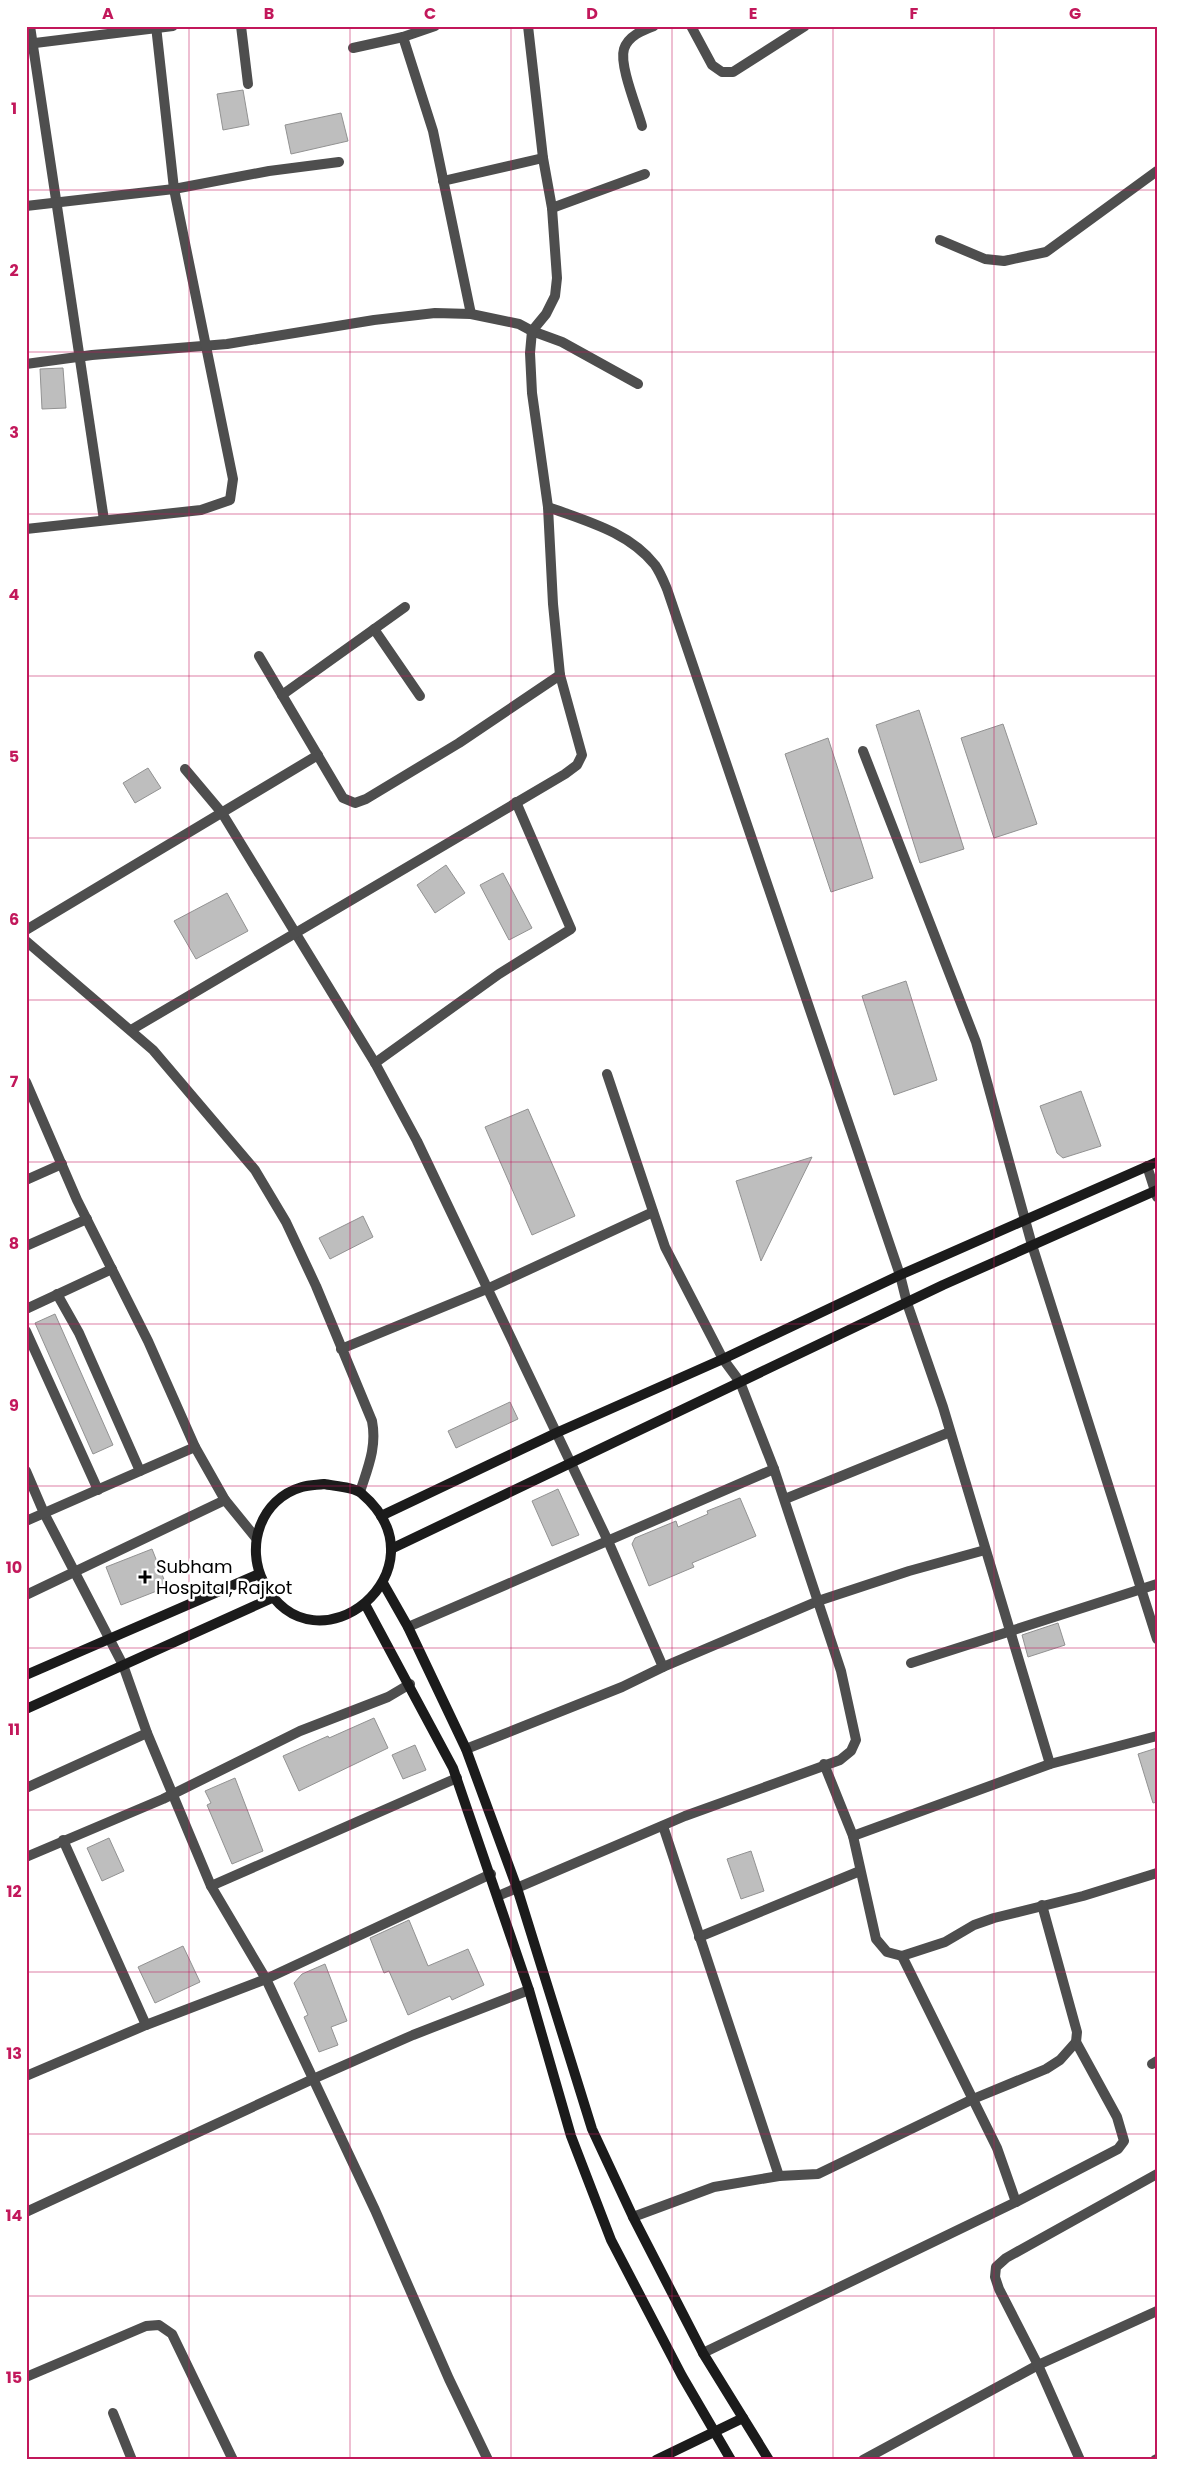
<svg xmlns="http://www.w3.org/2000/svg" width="1183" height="2486" font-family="Poppins,sans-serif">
  <rect width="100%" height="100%" fill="#fff"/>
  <g fill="#bebebe" stroke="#929292">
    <path d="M243 90 249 125 223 130 217 94Z"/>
    <path d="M341 113 348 141 291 154 285 125Z"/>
    <path d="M63 368 66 408 42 409 40 369Z"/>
    <path d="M919 710 964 849 920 863 876 725Z"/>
    <path d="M1003 724 1037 824 994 838 961 738Z"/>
    <path d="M828 738 873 878 831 892 785 754Z"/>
    <path d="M148 768 161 788 135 803 123 783Z"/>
    <path d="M446 865 465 893 435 913 417 885Z"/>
    <path d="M503 873 532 928 509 940 480 885Z"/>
    <path d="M227 893 248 931 196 959 174 921Z"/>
    <path d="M906 981 937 1080 894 1095 862 996Z"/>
    <path d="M1081 1091 1101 1146 1063 1158 1057 1153 1040 1106Z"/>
    <path d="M528 1109 575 1216 532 1235 485 1127Z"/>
    <path d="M812 1157 761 1261 736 1181Z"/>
    <path d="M363 1216 373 1237 330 1259 319 1238Z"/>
    <path d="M55 1314 113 1445 93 1454 35 1323Z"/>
    <path d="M510 1402 518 1419 456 1448 448 1431Z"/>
    <path d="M558 1489 579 1535 552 1546 532 1501Z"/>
    <path d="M740 1498 756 1536 692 1563 694 1567 649 1586 632 1544 635 1538 676 1521 678 1527 708 1514 707 1511Z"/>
    <path d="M152 1549 167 1587 121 1605 106 1567Z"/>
    <path d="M1058 1623 1065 1645 1028 1657 1022 1635Z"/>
    <path d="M374 1718 388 1748 299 1791 283 1756 328 1736 329 1738Z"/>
    <path d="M415 1745 426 1770 403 1779 392 1755Z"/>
    <path d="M1157 1748V1802L1153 1803 1138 1754Z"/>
    <path d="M235 1778 263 1851 232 1864 207 1805 211 1803 205 1791Z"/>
    <path d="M109 1838 124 1871 102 1881 87 1848Z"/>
    <path d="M751 1851 764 1891 741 1899 727 1859Z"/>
    <path d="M409 1920 428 1966 468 1949 484 1985 452 2000 450 1996 408 2015 389 1971 384 1973 370 1938Z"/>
    <path d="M183 1946 200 1982 155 2003 138 1967Z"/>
    <path d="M325 1964 347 2021 331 2027 338 2045 319 2052 304 2017 308 2015 294 1983 302 1974Z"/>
  </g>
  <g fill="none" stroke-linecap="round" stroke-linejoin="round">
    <g stroke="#4e4e4e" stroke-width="10">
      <path d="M30 26 104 520"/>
      <path d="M241 26 248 84"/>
      <path d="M435 26 403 37 433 131 471 314"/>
      <path d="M691 26 712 65 722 72H733L805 26"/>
      <path d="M27 44 173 26"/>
      <path d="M353 48 403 37"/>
      <path d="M642 126C637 108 619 65 624 49 628 36 643 30 654 26"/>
      <path d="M443 181 543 158"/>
      <path d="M26 206 174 189 269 171 339 162"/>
      <path d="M552 208 645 174"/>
      <path d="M940 240 985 259 1004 261 1046 252 1157 171"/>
      <path d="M26 364 92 355 227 344 374 320 435 313 471 314 519 324 532 331 562 342 638 384"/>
      <path d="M548 507C586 521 629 532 655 565 660 572 664 582 667 589L900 1275 907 1303 943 1407 1050 1764"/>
      <path d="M26 529 201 510 230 500 233 479 174 189 156 26"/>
      <path d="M374 629 420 696"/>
      <path d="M259 656 343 798 355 803 366 799 459 743 560 675"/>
      <path d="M282 695 405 607"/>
      <path d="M863 751 976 1042 1032 1245 1157 1639"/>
      <path d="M185 769 222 813 375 1063 417 1141 608 1541 663 1667"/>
      <path d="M26 930 318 755"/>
      <path d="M26 941 153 1050 255 1170 286 1222 316 1286 372 1421C377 1447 368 1467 360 1492"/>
      <path d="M131 1030 565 774 577 765 582 755 560 675 553 604 548 507 532 393 530 353 532 331 546 314 555 296 557 278 552 208 543 158 528 26"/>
      <path d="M375 1063 499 974 571 929 516 802"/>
      <path d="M26 1082 77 1200 148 1341 195 1447 225 1500 256 1538"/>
      <path d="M1147 1166 1157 1197"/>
      <path d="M26 1180 62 1164"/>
      <path d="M26 1246 87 1219"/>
      <path d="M57 1294 79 1333 140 1471"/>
      <path d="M26 1309 112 1269"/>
      <path d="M26 1331 98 1490"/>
      <path d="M341 1349 487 1289 653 1212"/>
      <path d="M26 1471 44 1513 123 1665 147 1733 211 1886 266 1979 375 2210 449 2379 488 2460"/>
      <path d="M785 1499 950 1432"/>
      <path d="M26 1521 195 1447"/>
      <path d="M26 1595 225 1500"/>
      <path d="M408 1627 774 1469"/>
      <path d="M911 1663 1157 1584"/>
      <path d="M466 1749 622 1687 663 1667 818 1601 909 1571 985 1550"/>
      <path d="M824 1764 853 1836 876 1939 887 1952 902 1956 945 1942 974 1925 994 1918 1083 1896 1157 1873"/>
      <path d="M26 1788 147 1733"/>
      <path d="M663 1826 779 2176"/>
      <path d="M853 1836 1050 1764 1157 1736"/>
      <path d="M63 1840 146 2025"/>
      <path d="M26 1857 163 1799 300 1731 388 1697 410 1684"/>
      <path d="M211 1886 457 1778"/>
      <path d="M498 1896 685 1816 840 1760 851 1751 856 1740 841 1671 774 1469 740 1382 723 1359 665 1247 607 1074"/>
      <path d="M699 1937 860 1871"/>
      <path d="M902 1956 997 2148 1016 2202"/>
      <path d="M1152 2064 1157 2061"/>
      <path d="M26 2076 146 2025 266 1979 491 1874"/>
      <path d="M26 2212 313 2079 413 2035 529 1990"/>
      <path d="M633 2217 714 2187 779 2176 818 2174 973 2099 1046 2069 1060 2060 1076 2042 1077 2032 1042 1905"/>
      <path d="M703 2353 1016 2202 1118 2149 1124 2141 1117 2117 1076 2042"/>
      <path d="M26 2377 146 2326 159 2325 172 2334 233 2460"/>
      <path d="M113 2413 132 2460"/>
      <path d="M863 2460 1038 2365 1157 2311"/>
      <path d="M1080 2460 1038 2365 999 2289 995 2277 996 2267 1006 2258 1157 2174"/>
      <path d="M1155 2460 1157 2459"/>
    </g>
    <g stroke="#1b1b1b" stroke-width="10">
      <path d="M324 1484C334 1486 354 1487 361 1493 451 1569 315 1679 264 1583 245 1547 260 1499 302 1487 309 1485 317 1485 324 1484Z"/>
      <path d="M381 1516 556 1433 723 1359 900 1275 1157 1162"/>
      <path d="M391 1549 943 1285 1157 1190"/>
      <path d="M383 1583 408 1627 466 1749 517 1888 592 2129 633 2217 703 2353 769 2460"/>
      <path d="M365 1604 453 1768 529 1990 571 2136 611 2240 682 2376 731 2460"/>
      <path d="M26 1675 259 1574"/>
      <path d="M26 1709 272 1598"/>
      <path d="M656 2460 743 2418"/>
    </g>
  </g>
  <path fill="none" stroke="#c2185b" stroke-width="1" stroke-opacity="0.55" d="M189 26V2460M350 26V2460M511 26V2460M672 26V2460M833 26V2460M994 26V2460M26 190H1157M26 352H1157M26 514H1157M26 676H1157M26 838H1157M26 1000H1157M26 1162H1157M26 1324H1157M26 1486H1157M26 1648H1157M26 1810H1157M26 1972H1157M26 2134H1157M26 2296H1157"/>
  <path fill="#000" stroke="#fff" stroke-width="2" d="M142.5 1569.5h5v5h5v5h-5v5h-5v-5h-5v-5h5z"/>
  <g text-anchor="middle" stroke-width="5" stroke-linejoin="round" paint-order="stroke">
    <g font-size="18" fill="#000" stroke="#fff" text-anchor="start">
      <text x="156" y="1573">Subham<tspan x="156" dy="21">Hospital, Rajkot</tspan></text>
    </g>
  </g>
  <rect width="1183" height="2486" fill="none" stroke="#ffffff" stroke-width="55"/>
  <rect x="28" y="28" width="1128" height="2430" fill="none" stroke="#c2185b" stroke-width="2"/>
  <g font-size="16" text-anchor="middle" font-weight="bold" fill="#c2185b">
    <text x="108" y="19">A</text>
    <text x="269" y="19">B</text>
    <text x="430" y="19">C</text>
    <text x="592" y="19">D</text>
    <text x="753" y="19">E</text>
    <text x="914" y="19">F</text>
    <text x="1075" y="19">G</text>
    <text x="14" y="114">1</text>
    <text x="14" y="276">2</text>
    <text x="14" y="438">3</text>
    <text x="14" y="600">4</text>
    <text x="14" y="762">5</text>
    <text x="14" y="925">6</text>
    <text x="14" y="1087">7</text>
    <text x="14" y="1249">8</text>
    <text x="14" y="1411">9</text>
    <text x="14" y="1573">10</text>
    <text x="14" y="1735">11</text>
    <text x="14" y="1897">12</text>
    <text x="14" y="2059">13</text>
    <text x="14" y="2221">14</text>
    <text x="14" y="2383">15</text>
  </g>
</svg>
